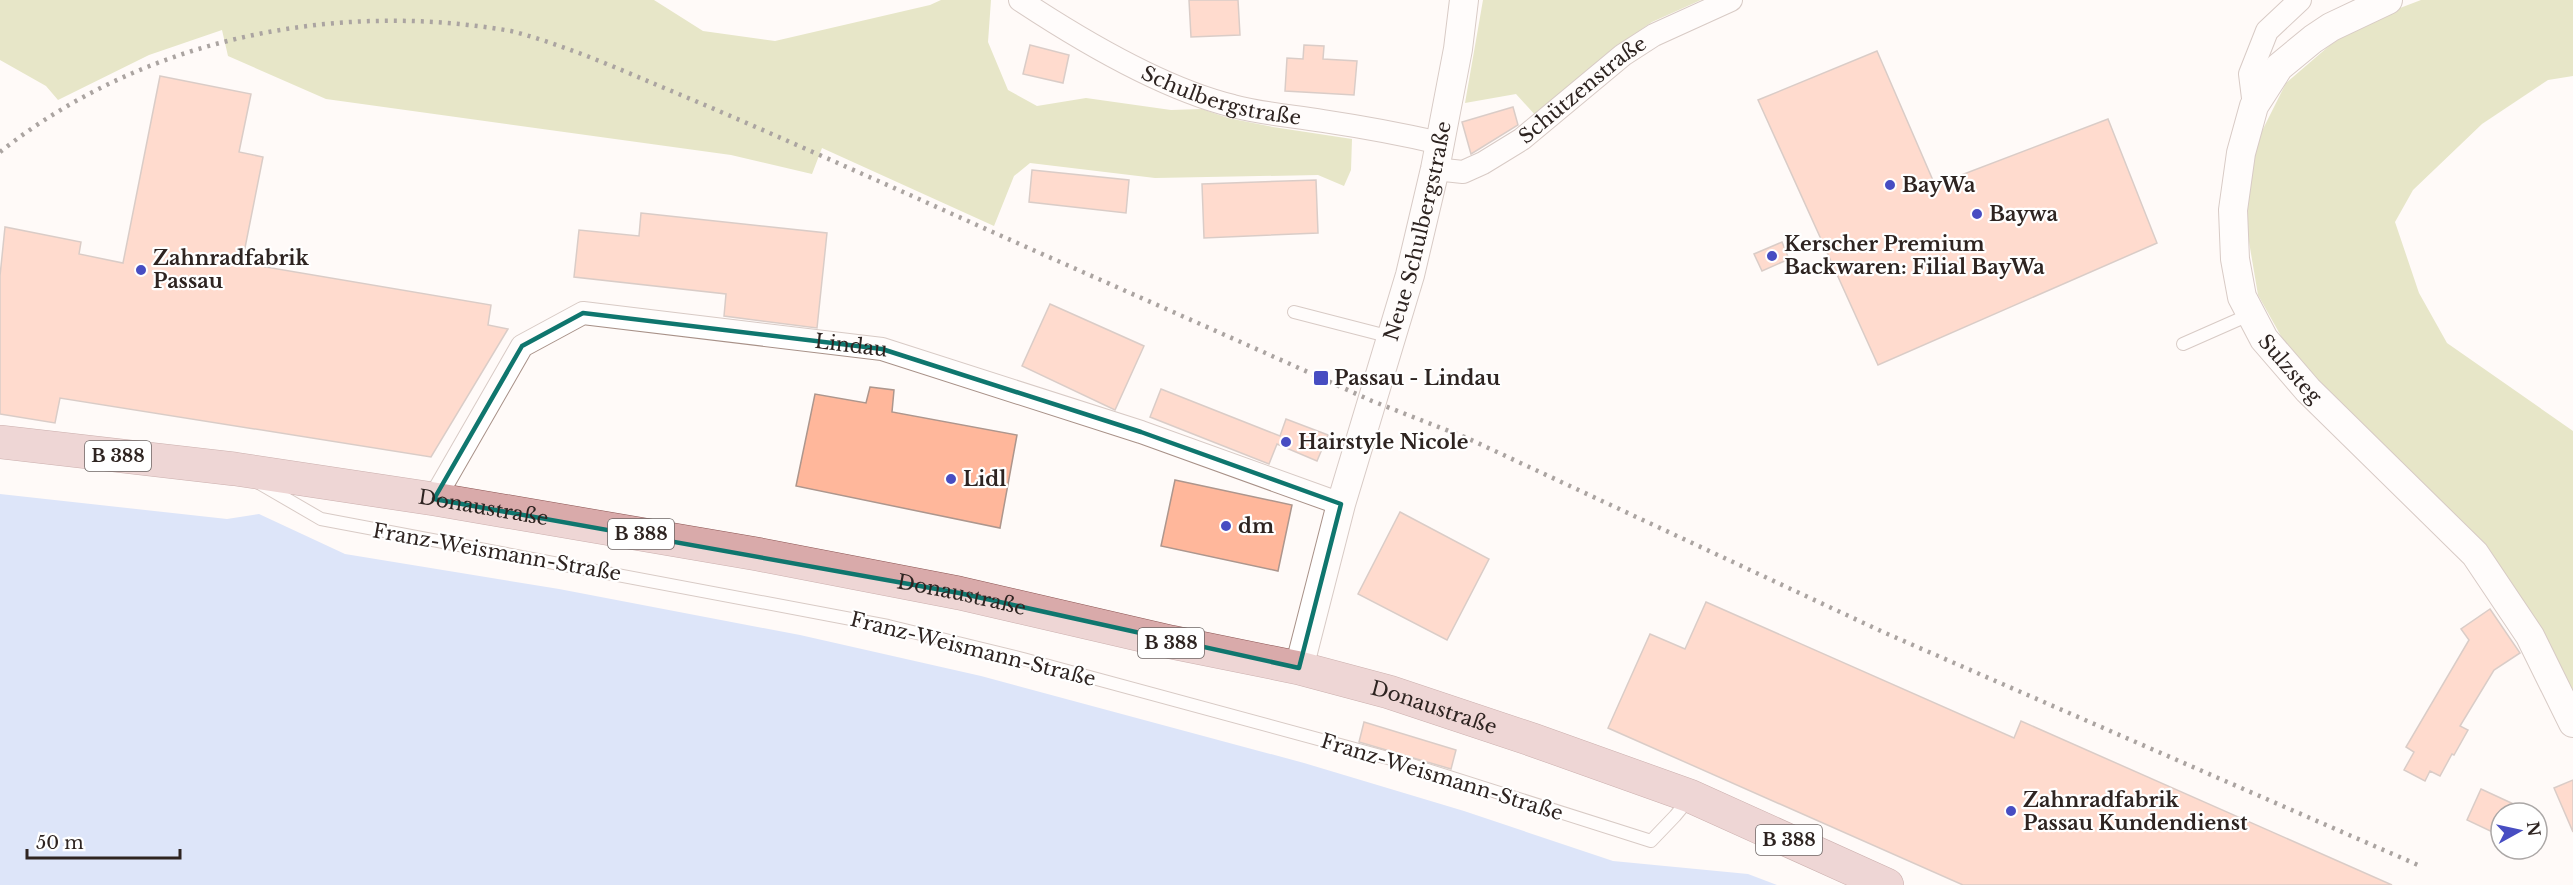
<svg xmlns="http://www.w3.org/2000/svg" width="2573" height="885" font-family="'Libre Baskerville',serif">
  <rect width="100%" height="100%" fill="#fffaf8"/>
  <g fill="#c9cf8e">
    <path d="M0 0H654L703 31 775 41 930 5 941 0H991L988 42 1008 90 1037 106 1086 98 1171 110 1202 109 1228 118 1273 127 1352 139 1351 170 1344 186 1318 175 1155 178 1030 163 1014 176 994 226 822 148 812 174 731 155 326 99 228 56 222 30 149 55 58 100 46 86 0 60Z"/>
    <path d="M1483 0H1701L1652 22 1617 46 1537 117 1516 94 1465 103Z"/>
    <path d="M2421 0H2573V76L2548 80 2482 124 2413 190 2395 222 2419 293 2447 343 2573 431V706L2541 634 2299 368 2258 295 2247 230 2249 184 2258 139 2286 83 2329 46 2366 21Z"/>
  </g>
  <path fill="#b4ccfa" d="M0 494 227 519 259 514 345 554 559 589 800 635 981 676 1304 763 1464 811 1613 861 1748 874 1777 885H0Z"/>
  <g fill="#ffb79b" stroke="#ad968d" stroke-width="1.5">
    <path d="M1189 0H1238L1240 35 1191 37Z"/>
    <path d="M1030 45 1069 55 1063 83 1023 74Z"/>
    <path d="M1304 45 1324 46 1323 59 1357 61 1354 95 1285 91 1287 58 1303 59Z"/>
    <path d="M1877 51 1935 185 2108 119 2157 243 1878 365 1758 100Z"/>
    <path d="M160 76 251 94 239 152 263 157 242 263 491 305 488 325 508 329 431 457 60 398 55 423 0 414V276L5 227 81 242 79 254 123 263Z"/>
    <path d="M1513 107 1518 125 1471 154 1462 122Z"/>
    <path d="M1032 170 1129 180 1126 213 1029 202Z"/>
    <path d="M1316 180 1318 233 1204 238 1202 184Z"/>
    <path d="M641 213 827 233 817 328 724 316 726 294 574 277 579 230 639 236Z"/>
    <path d="M1782 242 1789 259 1762 271 1754 254Z"/>
    <path d="M1050 304 1144 346 1115 410 1022 366Z"/>
    <path d="M870 387 894 390 892 412 1017 435 1000 528 796 486 815 394 866 403Z"/>
    <path d="M1161 389 1280 436 1286 419 1328 435 1317 461 1277 444 1269 464 1150 417Z"/>
    <path d="M1175 480 1292 505 1278 571 1161 546Z"/>
    <path d="M1400 512 1489 559 1447 640 1358 594Z"/>
    <path d="M1706 602 2014 738 2021 721 2392 885H1963L1608 728 1650 634 1685 649Z"/>
    <path d="M2490 609 2520 653 2494 670 2460 726 2468 730 2454 755 2452 754 2440 776 2430 771 2425 781 2404 770 2414 752 2406 747 2469 640 2461 629Z"/>
    <path d="M1364 722 1456 750 1451 769 1359 742Z"/>
    <path d="M2573 780V832L2554 788Z"/>
    <path d="M2481 789 2533 813H2501V836L2467 820Z"/>
  </g>
  <g fill="none" stroke-linecap="round" stroke-linejoin="round">
    <g stroke="#a89188" stroke-width="14">
      <g id="service">
        <path d="M1294 312 1391 337"/>
        <path d="M2183 344 2251 314"/>
        <path d="M259 483 321 519 888 626 1023 659 1399 761 1651 841 1675 816 1689 799"/>
      </g>
    </g>
    <g stroke="#a89188" stroke-width="24">
      <g id="minor">
        <path id="s1" d="M1020 0C1079 39 1164 89 1233 106 1262 114 1293 116 1323 121 1363 127 1401 134 1440 143"/>
        <path d="M2254 106 2250 74 2267 31 2300 0"/>
        <path id="s2" d="M1435 169 1463 172 1483 163 1522 139 1623 55 1654 35 1731 0"/>
        <path id="s3" d="M434 499 522 346 583 313 882 349 1141 432 1341 504"/>
      </g>
    </g>
    <g stroke="#a89188" stroke-width="30">
      <g id="tertiary">
        <path id="s4" d="M2388 0 2331 27 2313 39 2279 67 2254 106 2241 153 2233 210 2235 259 2242 297 2264 339 2308 390 2475 554 2530 636 2573 723"/>
        <path id="s5" d="M1299 668 1341 504 1410 275 1435 169 1458 49 1464 0"/>
      </g>
    </g>
    <g stroke="#8c5755" stroke-width="34">
      <g id="primary">
        <path id="s6" d="M0 442 235 469 434 499 757 554 959 593 1171 642 1299 668 1389 692 1533 740 1690 796 1887 885"/>
      </g>
    </g>
    <use href="#service" stroke="#fff" stroke-width="12"/>
    <use href="#minor" stroke="#fff" stroke-width="22"/>
    <use href="#tertiary" stroke="#fff" stroke-width="28"/>
    <use href="#primary" stroke="#d9aaaa" stroke-width="33"/>
    <path stroke="#453c39" stroke-width="4.5" stroke-dasharray="3 6" stroke-linecap="butt" d="M0 152C142 39 333 0 511 31 561 44 610 65 657 85 742 120 826 158 910 195 1063 264 1218 331 1372 401L1467 438 1883 632 2418 865"/>
  </g>
  <path d="M0 0H2573V885H0ZM583 313 882 349 1141 432 1341 504 1299 668 959 593 434 499 522 346Z" fill="#fffaf8" fill-opacity=".55" fill-rule="evenodd"/>
  <path fill="none" stroke="#0f766e" stroke-width="4.5" stroke-linejoin="round" d="M583 313 882 349 1141 432 1341 504 1299 668 959 593 434 499 522 346Z"/>
  <g fill="#474dc2" stroke="#fff" stroke-width="2">
    <circle cx="1890" cy="185" r="6"/>
    <circle cx="1977" cy="214" r="6"/>
    <circle cx="1772" cy="256" r="6"/>
    <circle cx="141" cy="270" r="6"/>
    <rect x="1313" y="370" width="16" height="16" rx="3"/>
    <circle cx="1286" cy="442" r="6"/>
    <circle cx="951" cy="479" r="6"/>
    <circle cx="1226" cy="526" r="6"/>
    <circle cx="2011" cy="811" r="6"/>
  </g>
  <g text-anchor="middle" stroke-width="4.5" stroke-linejoin="round" paint-order="stroke">
    <g fill="#fff" stroke="#6d6664" stroke-width="1.5">
      <rect x="85" y="441" width="66" height="30" rx="4.5"/>
      <rect x="608" y="519" width="66" height="30" rx="4.5"/>
      <rect x="1138" y="628" width="66" height="30" rx="4.5"/>
      <rect x="1756" y="825" width="66" height="30" rx="4.5"/>
    </g>
    <g font-size="18" font-weight="bold" fill="#2e2421">
      <text x="118" y="462">B 388</text>
      <text x="641" y="540">B 388</text>
      <text x="1171" y="649">B 388</text>
      <text x="1789" y="846">B 388</text>
    </g>
    <g font-size="20" fill="#2e2421" stroke="#fff">
      <text dy="7" stroke="none"><textPath href="#s2" startOffset="174">Schützenstraße</textPath></text>
      <text dy="7" stroke="none"><textPath href="#s1" startOffset="225">Schulbergstraße</textPath></text>
      <text dy="7" stroke="none"><textPath href="#s5" startOffset="453">Neue Schulbergstraße</textPath></text>
      <text dy="7" stroke="none"><textPath href="#s3" startOffset="516">Lindau</textPath></text>
      <text dy="7" stroke="none"><textPath href="#s4" startOffset="456">Sulzsteg</textPath></text>
      <text dy="7" stroke="none"><textPath href="#s6" startOffset="488">Donaustraße</textPath></text>
      <text transform="translate(497 552) rotate(10)" y="7">Franz-Weismann-Straße</text>
      <text dy="7" stroke="none"><textPath href="#s6" startOffset="974">Donaustraße</textPath></text>
      <text transform="translate(973 649) rotate(14)" y="7">Franz-Weismann-Straße</text>
      <text dy="7" stroke="none"><textPath href="#s6" startOffset="1460">Donaustraße</textPath></text>
      <text transform="translate(1442 777) rotate(17)" y="7">Franz-Weismann-Straße</text>
    </g>
    <g font-size="20" font-weight="bold" fill="#2e2421" stroke="#fff" text-anchor="start">
      <text x="1902" y="192">BayWa</text>
      <text x="1989" y="221">Baywa</text>
      <text x="1784" y="251">Kerscher Premium<tspan x="1784" dy="23">Backwaren: Filial BayWa</tspan></text>
      <text x="153" y="265">Zahnradfabrik<tspan x="153" dy="23">Passau</tspan></text>
      <text x="1334" y="385">Passau - Lindau</text>
      <text x="1298" y="449">Hairstyle Nicole</text>
      <text x="963" y="486">Lidl</text>
      <text x="1238" y="533">dm</text>
      <text x="2023" y="807">Zahnradfabrik<tspan x="2023" dy="23">Passau Kundendienst</tspan></text>
    </g>
  </g>
  <g transform="translate(2519 831) rotate(82)"><circle r="28" fill="#ffffff" stroke="#aba7a6" stroke-width="1.5"/>
  <path d="M0-4.5L10 22L0 15L-10 22Z" fill="#474dc2"/>
  <text y="-9" font-size="16" font-weight="bold" text-anchor="middle" fill="#2e2421">N</text>
  </g>
  <path d="M27 849v9h153v-9" fill="none" stroke="#2e2421" stroke-width="3"/>
  <text x="36" y="849" font-size="18" fill="#2e2421" stroke="#ffffff" stroke-width="4.5" paint-order="stroke">50 m</text>
</svg>
